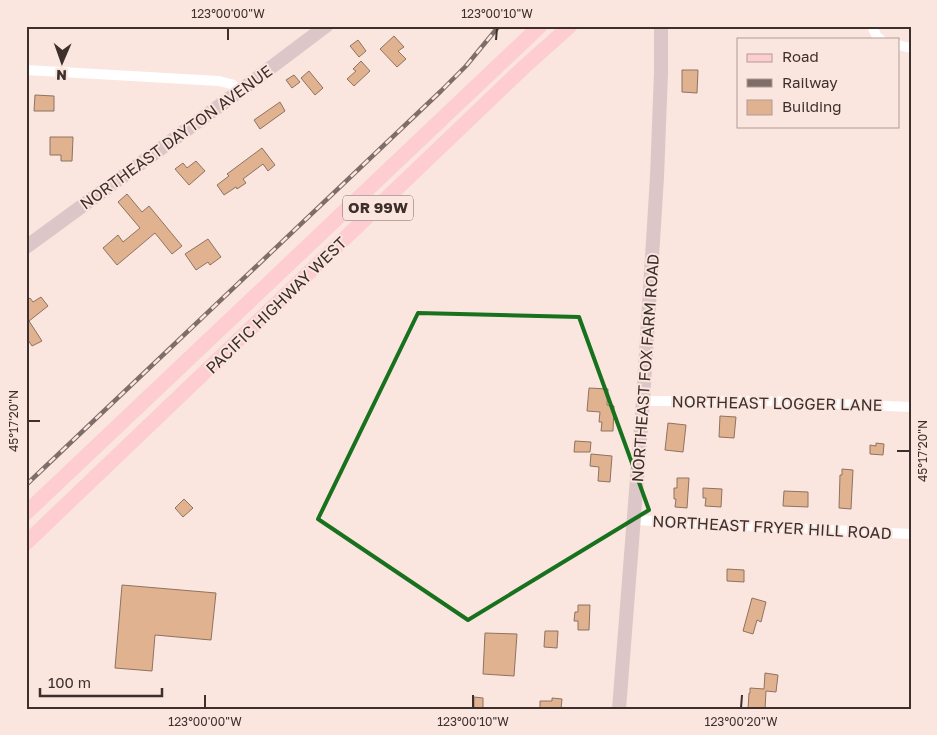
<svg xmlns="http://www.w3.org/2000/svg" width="937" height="735" font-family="'Golos Text',sans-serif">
  <rect width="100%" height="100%" fill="#fbe5df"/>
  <g fill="#e0b290" stroke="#8d7360">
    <path d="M394 36 404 47 398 51 406 59 397 67 380 49Z"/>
    <path d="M358 40 366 51 359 57 350 46Z"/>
    <path d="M361 61 370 71 354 86 347 79 356 71 353 69Z"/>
    <path d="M682 70H698L697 93 682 92Z"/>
    <path d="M309 71 323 88 315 95 301 78Z"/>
    <path d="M294 75 300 82 292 88 286 80Z"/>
    <path d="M35 95 54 96V111H34Z"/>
    <path d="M280 102 285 111 260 129 254 120Z"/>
    <path d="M50 137H73L72 161H61V155H50Z"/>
    <path d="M262 148 275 165 268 171 263 164 243 179 246 183 237 189 236 187 224 195 217 185 229 176 227 174Z"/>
    <path d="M196 161 205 171 189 185 175 169 183 163 187 168Z"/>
    <path d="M127 194 142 212 149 206 182 246 172 254 155 233 117 265 103 248 118 235 123 242 140 228 118 202Z"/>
    <path d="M208 239 221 257 210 265 208 262 196 270 185 254Z"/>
    <path d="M41 297 48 306 29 321 42 341 32 346 26 337V301L30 298 33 302Z"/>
    <path d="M589 388 608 389 607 405 614 406 613 431H601L602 422H599L600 412 587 411Z"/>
    <path d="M720 416 736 417 734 438 719 437Z"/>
    <path d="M668 423 686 425 683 452 665 450Z"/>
    <path d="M575 441 591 442 590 452H574Z"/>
    <path d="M876 443 884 444 883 455 870 454V445L876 446Z"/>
    <path d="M591 454 612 456 610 482 598 481 599 467 590 466Z"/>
    <path d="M842 469 853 470 851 509 839 508 840 475H842Z"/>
    <path d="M677 478H689L687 508 675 507 676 499H674V488H677Z"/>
    <path d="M703 488 722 489 721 507 705 506 706 498H703Z"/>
    <path d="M784 491 808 492V507L783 506Z"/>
    <path d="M184 499 193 508 183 517 175 508Z"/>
    <path d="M727 569 744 570V582L727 581Z"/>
    <path d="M122 585 216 593 211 640 155 635 152 671 115 668Z"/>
    <path d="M752 598 766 602 761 622 757 620 753 634 743 631Z"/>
    <path d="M578 605H590L589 630H578V621H574L575 612H578Z"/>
    <path d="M545 631H558L557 648 544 647Z"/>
    <path d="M485 633 517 634 514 676 483 674Z"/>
    <path d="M765 673 778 675 776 692 766 691 765 709H748L749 693H750V688L764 689Z"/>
    <path d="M474 697 483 698V709H474Z"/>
    <path d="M552 698 562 699 561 709H540V701H552Z"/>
  </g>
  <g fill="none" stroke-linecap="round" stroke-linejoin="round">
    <g stroke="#fff" stroke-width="10">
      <path d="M872 26 877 37 880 39"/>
      <path d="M898 45 911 48"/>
      <path d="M26 70 219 81 231 84 241 90"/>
      <path d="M643 401H769L911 407"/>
      <path d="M634 520 911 534"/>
    </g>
    <g stroke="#ddc6c7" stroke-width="14">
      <path d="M26 247 241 90 326 26"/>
      <path d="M619 709 643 401 657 177 661 73V26"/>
    </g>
    <g stroke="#fdcdd1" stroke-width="15">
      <path d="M26 513 540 26"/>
      <path d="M26 543 524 67 570 26"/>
    </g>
    <g stroke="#7e6d69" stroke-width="4.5">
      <path id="rail" d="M26 485 441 91 466 66 499 26"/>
    </g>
    <use href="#rail" stroke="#fbe5df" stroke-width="2.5" stroke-dasharray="8" stroke-linecap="butt"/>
  </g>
  <path fill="none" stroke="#17711d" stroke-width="4" stroke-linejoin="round" d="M418 313 579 317 649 510 468 620 318 519Z"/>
  <path fill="none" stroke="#3d2f2b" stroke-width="2" d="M228 40V28M496 40 497 28M28 421H40M897 451H910M205 708V695M473 708V695M741 708 742 695"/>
  <g text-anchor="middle" stroke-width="4" stroke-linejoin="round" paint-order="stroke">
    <rect fill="#fbe5df" stroke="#766661" stroke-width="1" x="343" y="195.5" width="70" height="25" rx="4"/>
    <g font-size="15" font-weight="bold" fill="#3d2f2b">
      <text x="378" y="213">OR 99W</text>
    </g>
    <g font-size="16" fill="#3d2f2b" stroke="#fbe5df">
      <text transform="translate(176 137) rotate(-36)" y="6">NORTHEAST DAYTON AVENUE</text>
      <text transform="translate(276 305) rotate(-44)" y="6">PACIFIC HIGHWAY WEST</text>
      <text transform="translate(645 368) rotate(-86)" y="6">NORTHEAST FOX FARM ROAD</text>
      <text transform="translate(777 403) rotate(1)" y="6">NORTHEAST LOGGER LANE</text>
      <text transform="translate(772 527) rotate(3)" y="6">NORTHEAST FRYER HILL ROAD</text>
    </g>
  </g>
  <rect width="937" height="735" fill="none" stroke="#fbe5df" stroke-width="55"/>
  <rect x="737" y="38" width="162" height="90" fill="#fbe5df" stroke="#af9c97"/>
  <rect x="747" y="54" width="25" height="8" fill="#fdcdd1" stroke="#af9c97"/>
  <text x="782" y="62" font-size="15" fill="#3d2f2b">Road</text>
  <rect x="747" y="79" width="25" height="8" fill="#7e6d69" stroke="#af9c97"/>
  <text x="782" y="88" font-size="15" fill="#3d2f2b">Railway</text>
  <rect x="747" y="100" width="25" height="15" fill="#e0b290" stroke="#af9c97"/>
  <text x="782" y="112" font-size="15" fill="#3d2f2b">Building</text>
  <g transform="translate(62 62) rotate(182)" stroke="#fbe5df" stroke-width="4" paint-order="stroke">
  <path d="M0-4L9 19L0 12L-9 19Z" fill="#3d2f2b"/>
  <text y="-8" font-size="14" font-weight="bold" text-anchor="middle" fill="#3d2f2b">N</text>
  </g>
  <path d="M40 688v8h122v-8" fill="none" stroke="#3d2f2b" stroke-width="2.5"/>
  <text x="48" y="688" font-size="15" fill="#3d2f2b" stroke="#fbe5df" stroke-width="4" paint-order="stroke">100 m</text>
  <rect x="28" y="28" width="882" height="680" fill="none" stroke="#3d2f2b" stroke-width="2"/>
  <g font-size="12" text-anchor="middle" fill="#3d2f2b">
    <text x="228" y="18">123°00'00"W</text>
    <text x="497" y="18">123°00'10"W</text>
    <text transform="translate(14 421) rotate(-90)" y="4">45°17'20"N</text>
    <text transform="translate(923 451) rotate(-90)" y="4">45°17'20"N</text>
    <text x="205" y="726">123°00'00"W</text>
    <text x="473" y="726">123°00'10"W</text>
    <text x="741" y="726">123°00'20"W</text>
  </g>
</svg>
